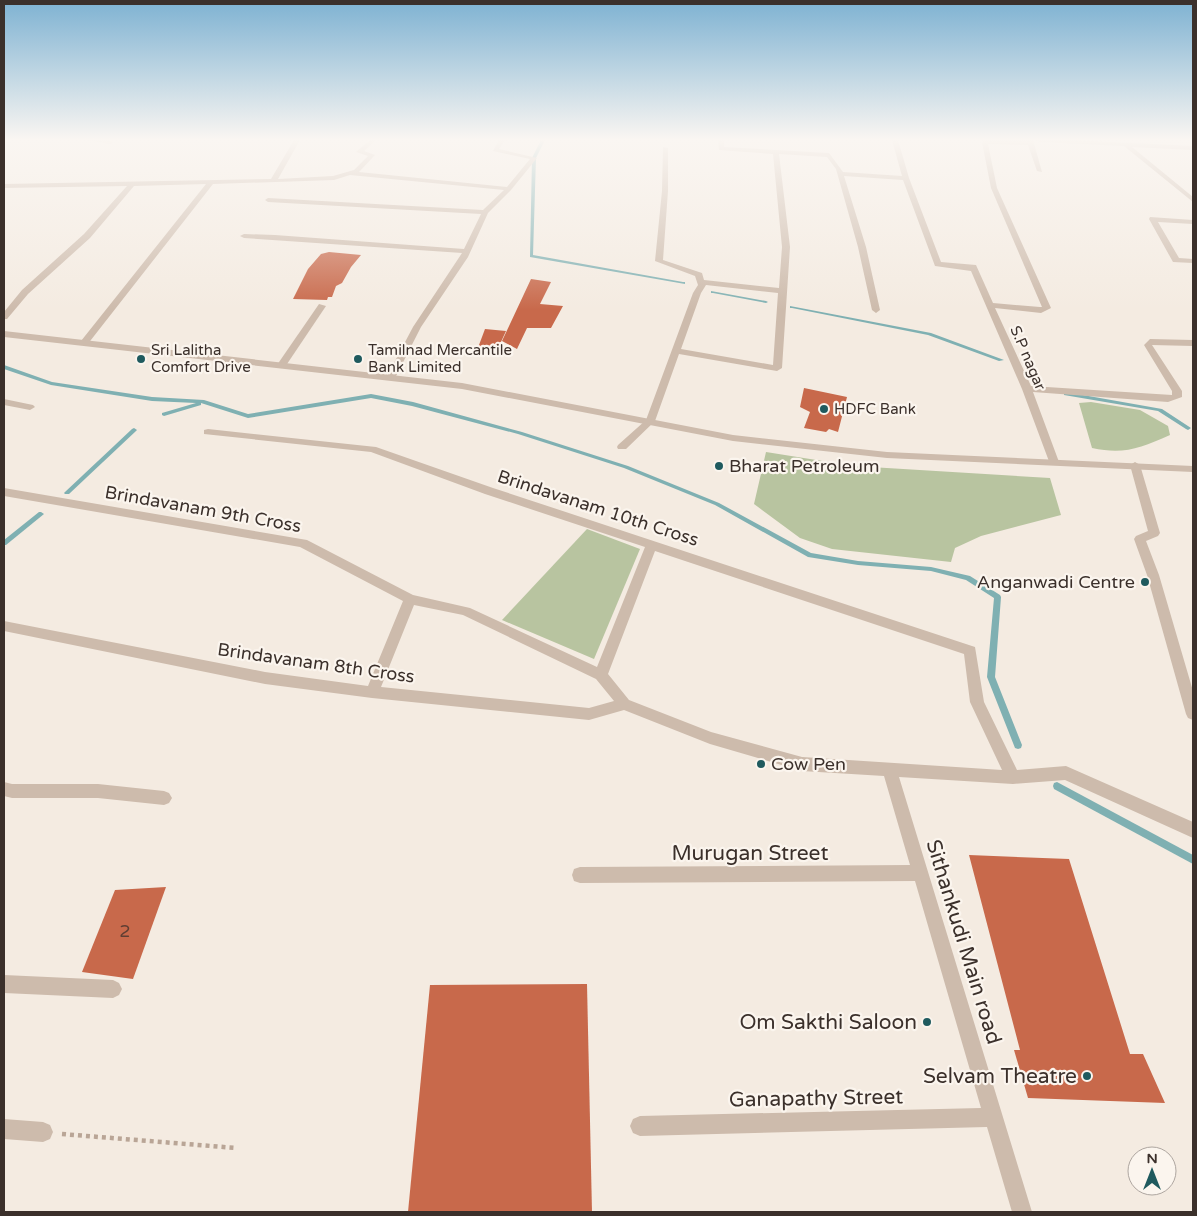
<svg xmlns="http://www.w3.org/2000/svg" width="1197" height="1216" font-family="'Varela Round',sans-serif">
  <rect width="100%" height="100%" fill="#f4ebe1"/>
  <g fill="#b8c4a0">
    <path d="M1091 402 1140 410 1168 426 1170 435C1140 448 1124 455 1092 448L1079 403Z"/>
    <path d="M766 452 854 466 1050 478 1061 515 981 536 955 548 951 562 832 549 800 538 754 504Z"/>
    <path d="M587 529 640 549 594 659 502 620Z"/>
  </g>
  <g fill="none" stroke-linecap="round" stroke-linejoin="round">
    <g fill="#7fb0b2" fill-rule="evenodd">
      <path d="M541 140H545L536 158 533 255 683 282H685V284L530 257 532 158Z"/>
      <path d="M711 291 766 301 768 302 766 303 713 293H711Z"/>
      <path d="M790 306 931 333 1004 360 999 361 928 335 792 308H790Z"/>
      <path d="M4 365 52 382 152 397 204 400 248 414 371 394 413 402 522 432 628 466 719 503 811 553 858 561 931 567 970 576 1000 595 1001 597 995 677 1022 745 1021 748 1018 749 1015 748 987 677 994 598 966 580 931 571 858 565 808 557 715 505 624 468 518 434 412 406 371 398 248 418 201 403V405L164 416 162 415V413L196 403 152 401 51 385 4 369Z"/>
      <path d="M1028 369 1030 370 1043 388 1048 389V391L1039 390 1025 371Z"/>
      <path d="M1066 392 1162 409 1191 428 1188 430 1186 429 1158 411 1064 395V393Z"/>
      <path d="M134 428 137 430 136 431 69 494H65L64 493 65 492 132 429Z"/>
      <path d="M39 512H41L44 514 6 545H4V540Z"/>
      <path d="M1057 782 1193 855V864L1054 789 1053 786 1054 783Z"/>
    </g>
  </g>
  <g fill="#c8694b">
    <path d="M329 252 361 255 351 267 342 283 336 286 332 297H328L327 300 293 299 308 269 321 254Z"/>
    <path d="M531 279 551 282 540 304 563 306 551 328H527L517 349 502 341Z"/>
    <path d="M485 329 506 331 495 355 476 353Z"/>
    <path d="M804 388 847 397 838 432 829 429 826 432 804 428 810 412 800 407Z"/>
    <path d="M969 855 1069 859 1130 1054H1143L1165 1103 1028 1098 1014 1050H1020Z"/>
    <path d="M166 887 133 979 82 972 115 890Z"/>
    <path d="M587 984 592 1212H408L430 985Z"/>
  </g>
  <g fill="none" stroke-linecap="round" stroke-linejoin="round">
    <path stroke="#b9a596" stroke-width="4.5" stroke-dasharray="4 4" stroke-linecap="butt" d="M62 1134 236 1148"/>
    <g fill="#cdbbac" fill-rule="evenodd">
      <path d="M87 140H107L113 142 110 144Z"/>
      <path d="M294 140H300L278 179 333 176 354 170 368 156 356 152 370 140H376L364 151 375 155 359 172 507 187 530 159 493 151 499 140H505L499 149 537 158 511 190 488 213 468 257 421 327 394 380H388L386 378 413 327 462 253 244 238 240 236 244 234 275 235 464 249 481 214 268 202 265 200 268 198 483 210 504 190 350 175 334 180 213 184 87 345H81V341L206 184 134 186 90 238 28 294 7 319H4V312L22 290 84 234 127 186 4 188V184L271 179Z"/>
      <path d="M718 140H724V147L829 153 843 172 902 176 892 140H898L909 178 941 262 976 265 993 303 1040 307H1042L991 188 982 142 985 140H1033L1042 172 1037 171 1028 145 988 144 997 188 1051 308 1041 313 995 308 1031 386 1172 395V391L1144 345 1150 339 1193 340V346L1152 345 1182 391V397L1168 402 1033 392 1059 462 1058 464H1050L1022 389 971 271 935 266 903 180 844 176 866 247 880 310 876 313 872 310 858 247 836 169 827 157 779 154 790 247 782 368 777 371 679 354 655 421 626 449H618L617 447 618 445 646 420 693 293 698 285 695 276 655 261 662 191 663 147 668 148V191L663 260 702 273 704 280 779 288 782 247 773 154 719 150ZM706 285 778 293 773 365 681 349 701 293Z"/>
      <path d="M1036 140H1071L1193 146V150L1132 147 1193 197V202L1124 146 1039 142Z"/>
      <path d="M1150 217 1193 220V224L1158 222 1179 258 1193 259V263L1173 262 1149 219Z"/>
      <path d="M319 304 326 306 285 367H279L277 365Z"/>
      <path d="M4 399 33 405 35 407 30 410 4 405Z"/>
      <path d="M208 429 376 447 493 488 975 647 984 702 1017 770 1066 766 1193 822V838L1065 780 1013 784 899 777 1032 1212H1012L987 1127 640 1136 633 1133 630 1126 633 1119 640 1116 981 1108 915 881 580 883 574 881 572 875 574 869 580 867 910 865 884 776 802 771 710 744 624 710 589 720 372 698 265 684 4 631V621L265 672 368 686 403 601 300 547 4 496V488L307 540 413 595 470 608 597 667 645 547 485 494 371 452 204 434V430ZM655 551 964 654 970 702 1002 770 802 757 711 732 629 700 608 674ZM414 605 463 615 596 679 614 701 589 708 381 687Z"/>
      <path d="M1135 462 1140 465 1160 533 1158 536 1146 541 1159 575 1193 691V720L1188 718 1186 714 1147 575 1134 539 1136 536 1148 531 1130 465Z"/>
      <path d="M4 782 12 784H98L164 791 169 793 172 798 169 803 164 805 98 798H12L4 796Z"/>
      <path d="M4 975 113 980 119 983 122 989 119 995 113 998 4 993Z"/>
      <path d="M4 1119 43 1122 50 1125 53 1132 50 1139 43 1142 4 1139Z"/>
    </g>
    <path fill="#cdbbac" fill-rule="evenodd" d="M4 331 462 383 733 435 887 452 1193 466V472L887 458 733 441 462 389 4 337Z"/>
  </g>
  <linearGradient id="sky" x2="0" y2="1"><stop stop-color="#7eb2d2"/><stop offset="0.45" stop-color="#faf6f2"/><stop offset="1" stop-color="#faf6f2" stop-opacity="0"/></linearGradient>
  <rect width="1197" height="310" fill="url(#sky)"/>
  <g fill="#1f5a5e" stroke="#fbf5ee" stroke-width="2">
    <circle cx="141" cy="359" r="5"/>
    <circle cx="358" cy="359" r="5"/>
    <circle cx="824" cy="409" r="5"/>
    <circle cx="719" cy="466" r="5"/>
    <circle cx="1145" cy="582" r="5"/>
    <circle cx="761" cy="764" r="5"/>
    <circle cx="927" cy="1022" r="5"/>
    <circle cx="1087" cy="1076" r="5"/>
  </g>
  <g text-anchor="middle" stroke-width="4.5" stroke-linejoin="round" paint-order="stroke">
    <g font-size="15" fill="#3b302b" stroke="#fbf5ee" text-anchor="start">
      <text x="151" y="355">Sri Lalitha<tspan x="151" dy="17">Comfort Drive</tspan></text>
      <text x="368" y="355">Tamilnad Mercantile<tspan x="368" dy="17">Bank Limited</tspan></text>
      <text x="834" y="414">HDFC Bank</text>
    </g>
    <g font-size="15" fill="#3b302b" stroke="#fbf5ee">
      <text transform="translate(1028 358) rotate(67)" y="5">S.P nagar</text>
    </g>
    <g font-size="18" fill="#3b302b" stroke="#fbf5ee" text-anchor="start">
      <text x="729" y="472">Bharat Petroleum</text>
      <text x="1135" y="588" text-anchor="end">Anganwadi Centre</text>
      <text x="771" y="770">Cow Pen</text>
    </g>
    <g font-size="18" fill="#3b302b" stroke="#fbf5ee">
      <text transform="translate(598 508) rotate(18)" y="6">Brindavanam 10th Cross</text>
      <text transform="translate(203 509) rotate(10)" y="6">Brindavanam 9th Cross</text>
      <text transform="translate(316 663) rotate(8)" y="6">Brindavanam 8th Cross</text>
    </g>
    <g font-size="18" fill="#5e3e33">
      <text x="125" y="937">2</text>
    </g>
    <g font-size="21" fill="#3b302b" stroke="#fbf5ee">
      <text x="750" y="860">Murugan Street</text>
      <text transform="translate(964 942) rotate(73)" y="7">Sithankudi Main road</text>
      <text transform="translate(816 1098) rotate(-1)" y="7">Ganapathy Street</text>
    </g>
    <g font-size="21" fill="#3b302b" stroke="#fbf5ee" text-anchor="end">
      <text x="917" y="1029">Om Sakthi Saloon</text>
      <text x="1077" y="1083">Selvam Theatre</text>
    </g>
  </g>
  <rect width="1197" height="1216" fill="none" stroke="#3b302b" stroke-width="10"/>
  <g transform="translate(1152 1171)"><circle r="24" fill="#fbf5ee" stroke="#aea6a0"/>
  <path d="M0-4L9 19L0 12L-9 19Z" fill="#1f5a5e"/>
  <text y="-8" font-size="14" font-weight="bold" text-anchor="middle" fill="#3b302b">N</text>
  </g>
</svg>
